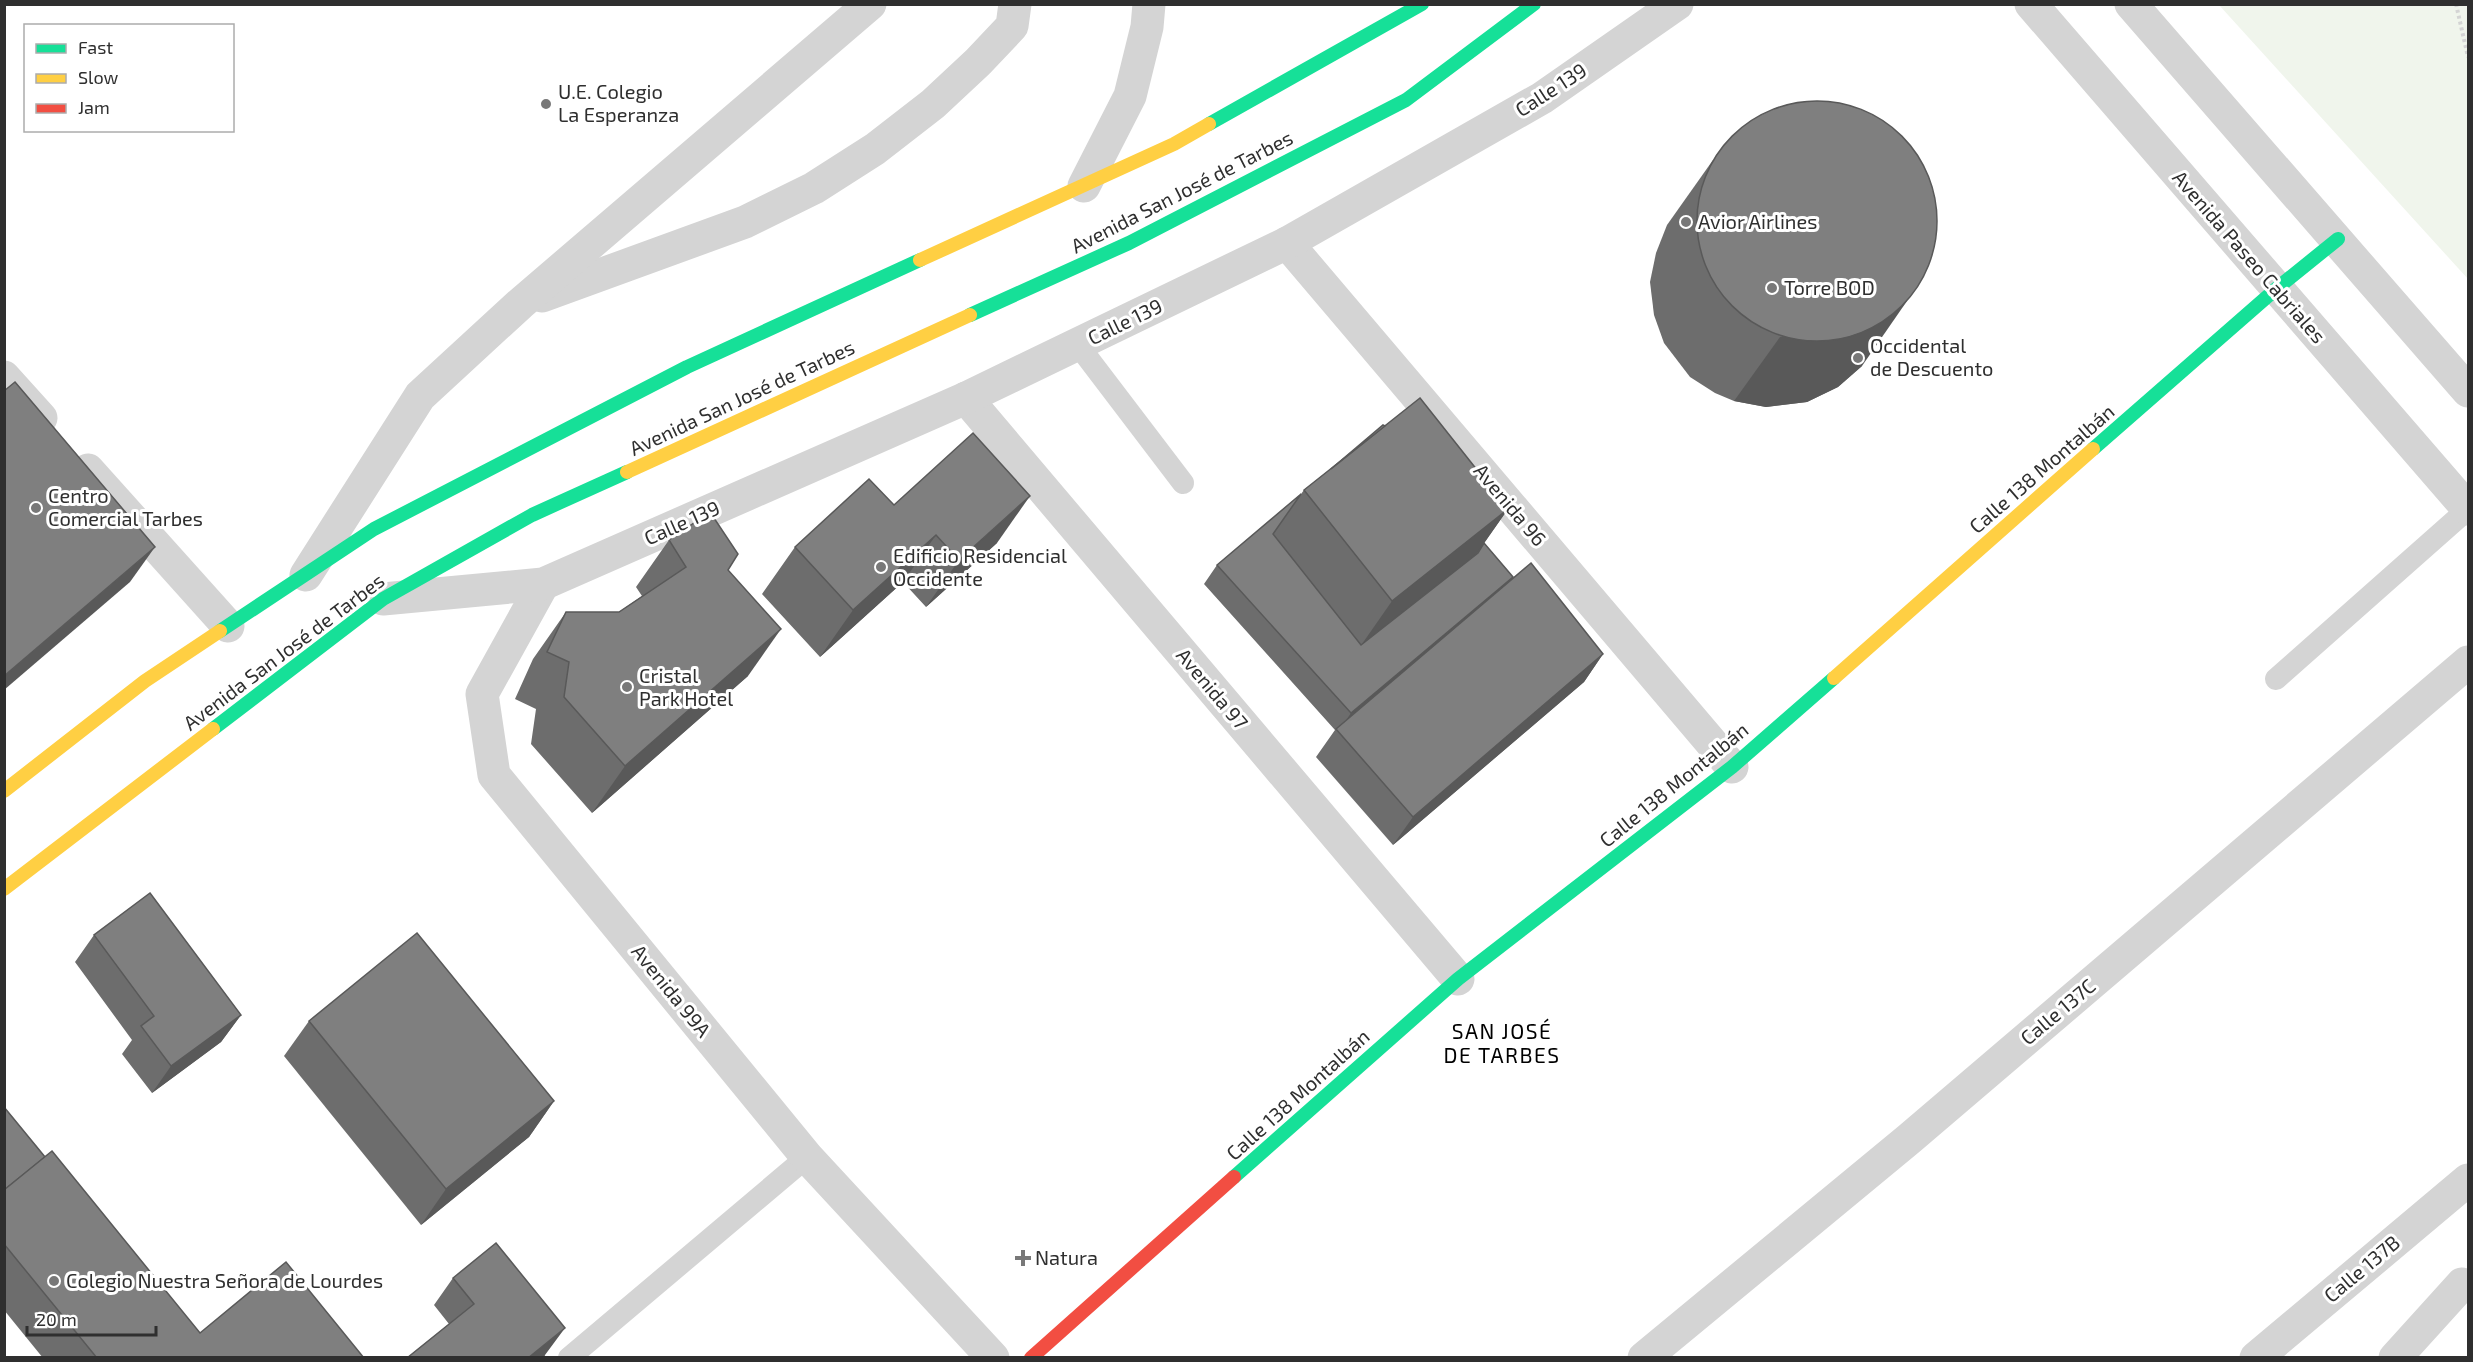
<svg xmlns="http://www.w3.org/2000/svg" width="2473" height="1362" font-family="'Exo 2',sans-serif">
  <rect width="100%" height="100%" fill="#fff"/>
  <path fill="#f0f5ec" d="M2219 5H2468V279Z"/>
  <g fill="none" stroke-linecap="round" stroke-linejoin="round">
    <path stroke="#d4d4d4" stroke-width="4" stroke-dasharray="3 3" stroke-linecap="butt" d="M2456 4 2468 57"/>
    <g stroke="#d4d4d4" stroke-width="22">
      <path d="M1078 345 1183 483"/>
      <path d="M2276 679 2468 509"/>
      <path d="M569 1358 807 1157"/>
    </g>
    <g stroke="#d4d4d4" stroke-width="33">
      <path d="M2031 4 2468 509"/>
      <path d="M2131 4 2468 391"/>
      <path d="M1084 186 1130 96 1147 27 1149 4"/>
      <path d="M1287 243 1732 767"/>
      <path d="M542 296 745 222 814 188 875 149 933 104 978 62 1012 26 1015 4"/>
      <path d="M4 377 41 418"/>
      <path d="M966 398 1458 979"/>
      <path d="M88 470 228 626"/>
      <path d="M306 575 420 396 520 304 870 4"/>
      <path d="M543 584 482 694 494 775 807 1157 993 1358"/>
      <path d="M383 599 543 584 966 398 1287 243 1542 98 1677 4"/>
      <path d="M1644 1358 1909 1139 2468 662"/>
      <path d="M2256 1358 2468 1180"/>
      <path d="M2395 1358 2462 1284"/>
    </g>
    <g stroke="#16e098" stroke-width="14">
      <path d="M1209 124 1422 4"/>
      <path d="M970 315 1129 243 1406 100 1534 4"/>
      <path d="M2093 449 2276 289 2338 239"/>
      <path d="M220 631 374 529 687 367 920 260"/>
      <path d="M213 729 383 599 532 515 627 472"/>
      <path d="M1234 1177 1458 979 1732 767 1834 678"/>
    </g>
    <g stroke="#ffcf43" stroke-width="14">
      <path d="M920 260 1174 144 1209 124"/>
      <path d="M627 472 970 315"/>
      <path d="M1834 678 2093 449"/>
      <path d="M4 791 145 681 220 631"/>
      <path d="M4 889 213 729"/>
    </g>
    <path stroke="#f24e42" stroke-width="14" d="M1031 1358 1234 1177"/>
  </g>
  <g fill="#6d6d6d">
    <path d="M1713 160 1862 366 1838 387 1807 402 1766 407 1734 401 1715 393 1690 377 1664 343 1654 315 1650 282 1656 253 1667 225Z"/>
    <path d="M1385 426 1508 509 1484 543 1513 577 1510 581 1603 654 1584 682 1393 845 1316 757 1335 730 1204 584 1217 565 1301 494 1304 490Z"/>
    <path d="M894 505 997 543 926 607 903 582 820 657 762 594 795 547Z"/>
    <path d="M669 540 728 570 748 676 592 813 531 744 536 709 515 699 533 659 566 612H619L642 596 636 587Z"/>
    <path d="M94 935 241 1015 221 1042 152 1093 122 1054 132 1040 75 962Z"/>
    <path d="M309 1021 554 1101 529 1137 421 1225 284 1056Z"/>
    <path d="M4 1107 45 1157 200 1333 364 1358H43L4 1310Z"/>
    <path d="M453 1278 545 1355 543 1358H407L449 1324 434 1305Z"/>
  </g>
  <g fill="#595959">
    <path d="M1907 301 1862 366 1838 387 1807 402 1766 407 1734 401 1780 337Z"/>
    <path d="M1030 496 997 543 926 607 959 560Z"/>
    <path d="M1508 509 1464 572 1348 664 1392 601Z"/>
    <path d="M936 535 903 582 820 657 853 610Z"/>
    <path d="M155 547 130 582 4 690V676Z"/>
    <path d="M1513 577 1499 596 1338 732 1351 713Z"/>
    <path d="M781 629 748 676 592 813 625 766Z"/>
    <path d="M1603 654 1584 682 1393 845 1413 817Z"/>
    <path d="M241 1015 221 1042 152 1093 171 1066Z"/>
    <path d="M554 1101 529 1137 421 1225 446 1189Z"/>
    <path d="M565 1328 545 1355 543 1358H528Z"/>
  </g>
  <g fill="#7f7f7f" stroke="#595959" stroke-width="1.5">
    <circle cx="1817" cy="221" r="120"/>
    <path d="M15 382 155 547 4 676V391Z"/>
    <path d="M1420 398 1508 509 1392 601 1304 490Z"/>
    <path d="M1383 425 1385 426 1331 469Z"/>
    <path d="M973 433 1030 496 959 560 936 535 853 610 795 547 869 479 894 505Z"/>
    <path d="M1301 494 1273 534 1361 645 1478 553 1484 543 1513 577 1351 713 1217 565Z"/>
    <path d="M710 512 738 554 728 570 781 629 625 766 564 697 569 662 547 652 566 612H619L686 567 669 540Z"/>
    <path d="M1531 563 1603 654 1413 817 1336 729Z"/>
    <path d="M150 893 241 1015 171 1066 141 1026 154 1016 94 935Z"/>
    <path d="M417 933 554 1101 446 1189 309 1021Z"/>
    <path d="M4 1107 45 1157 4 1190Z"/>
    <path d="M52 1151 200 1333 286 1262 364 1358H97L4 1244V1190Z"/>
    <path d="M496 1243 565 1328 528 1358H407L474 1304 453 1278Z"/>
  </g>
  <g fill="#787878" stroke="#fff" stroke-width="2">
    <circle cx="546" cy="104" r="6"/>
    <circle cx="1686" cy="222" r="6"/>
    <circle cx="1772" cy="288" r="6"/>
    <circle cx="1858" cy="358" r="6"/>
    <circle cx="36" cy="508" r="6"/>
    <circle cx="881" cy="567" r="6"/>
    <circle cx="627" cy="687" r="6"/>
    <path d="M1020 1249h6v6h6v6h-6v6h-6v-6h-6v-6h6z"/>
    <circle cx="54" cy="1281" r="6"/>
  </g>
  <g text-anchor="middle" stroke-width="6" stroke-linejoin="round" paint-order="stroke">
    <g font-size="20" fill="#2f2f2f" stroke="#fff">
      <text transform="translate(1551 90) rotate(-33)" y="7">Calle 139</text>
      <text transform="translate(1182 192) rotate(-27)" y="7">Avenida San José de Tarbes</text>
      <text transform="translate(2249 257) rotate(49)" y="7">Avenida Paseo Cabriales</text>
      <text transform="translate(1125 322) rotate(-26)" y="7">Calle 139</text>
      <text transform="translate(742 398) rotate(-25)" y="7">Avenida San José de Tarbes</text>
      <text transform="translate(2042 469) rotate(-41)" y="7">Calle 138 Montalbán</text>
      <text transform="translate(1510 505) rotate(50)" y="7">Avenida 96</text>
      <text transform="translate(682 523) rotate(-24)" y="7">Calle 139</text>
      <text transform="translate(284 652) rotate(-37)" y="7">Avenida San José de Tarbes</text>
      <text transform="translate(1212 689) rotate(50)" y="7">Avenida 97</text>
      <text transform="translate(1674 785) rotate(-39)" y="7">Calle 138 Montalbán</text>
      <text transform="translate(671 991) rotate(51)" y="7">Avenida 99A</text>
      <text transform="translate(2058 1012) rotate(-40)" y="7">Calle 137C</text>
      <text transform="translate(1298 1095) rotate(-42)" y="7">Calle 138 Montalbán</text>
      <text transform="translate(2362 1269) rotate(-40)" y="7">Calle 137B</text>
    </g>
    <g font-size="20" fill="#2f2f2f" stroke="#fff" text-anchor="start">
      <text x="558" y="99">U.E. Colegio<tspan x="558" dy="23">La Esperanza</tspan></text>
      <text x="1698" y="229">Avior Airlines</text>
      <text x="1784" y="295">Torre BOD</text>
      <text x="1870" y="353">Occidental<tspan x="1870" dy="23">de Descuento</tspan></text>
      <text x="48" y="503">Centro<tspan x="48" dy="23">Comercial Tarbes</tspan></text>
      <text x="893" y="563">Edificio Residencial<tspan x="893" dy="23">Occidente</tspan></text>
      <text x="639" y="683">Cristal<tspan x="639" dy="23">Park Hotel</tspan></text>
      <text x="1035" y="1265">Natura</text>
      <text x="66" y="1288">Colegio Nuestra Señora de Lourdes</text>
    </g>
    <g font-size="21" letter-spacing="1.5" fill="#000" stroke="#fff">
      <text x="1502" y="1039">SAN JOSÉ<tspan x="1502" dy="24">DE TARBES</tspan></text>
    </g>
  </g>
  <rect width="2473" height="1362" fill="none" stroke="#2f2f2f" stroke-width="12"/>
  <rect x="24" y="24" width="210" height="108" fill="#ffffff" stroke="#acacac" stroke-width="1.5"/>
  <rect x="36" y="44" width="30" height="9" fill="#16e098" stroke="#acacac" stroke-width="1.5"/>
  <text x="78" y="54" font-size="18" fill="#2f2f2f">Fast</text>
  <rect x="36" y="74" width="30" height="9" fill="#ffcf43" stroke="#acacac" stroke-width="1.5"/>
  <text x="78" y="84" font-size="18" fill="#2f2f2f">Slow</text>
  <rect x="36" y="104" width="30" height="9" fill="#f24e42" stroke="#acacac" stroke-width="1.5"/>
  <text x="78" y="114" font-size="18" fill="#2f2f2f">Jam</text>
  <path d="M27 1326v9h129v-9" fill="none" stroke="#2f2f2f" stroke-width="3"/>
  <text x="36" y="1326" font-size="18" fill="#2f2f2f" stroke="#ffffff" stroke-width="4.5" paint-order="stroke">20 m</text>
</svg>
